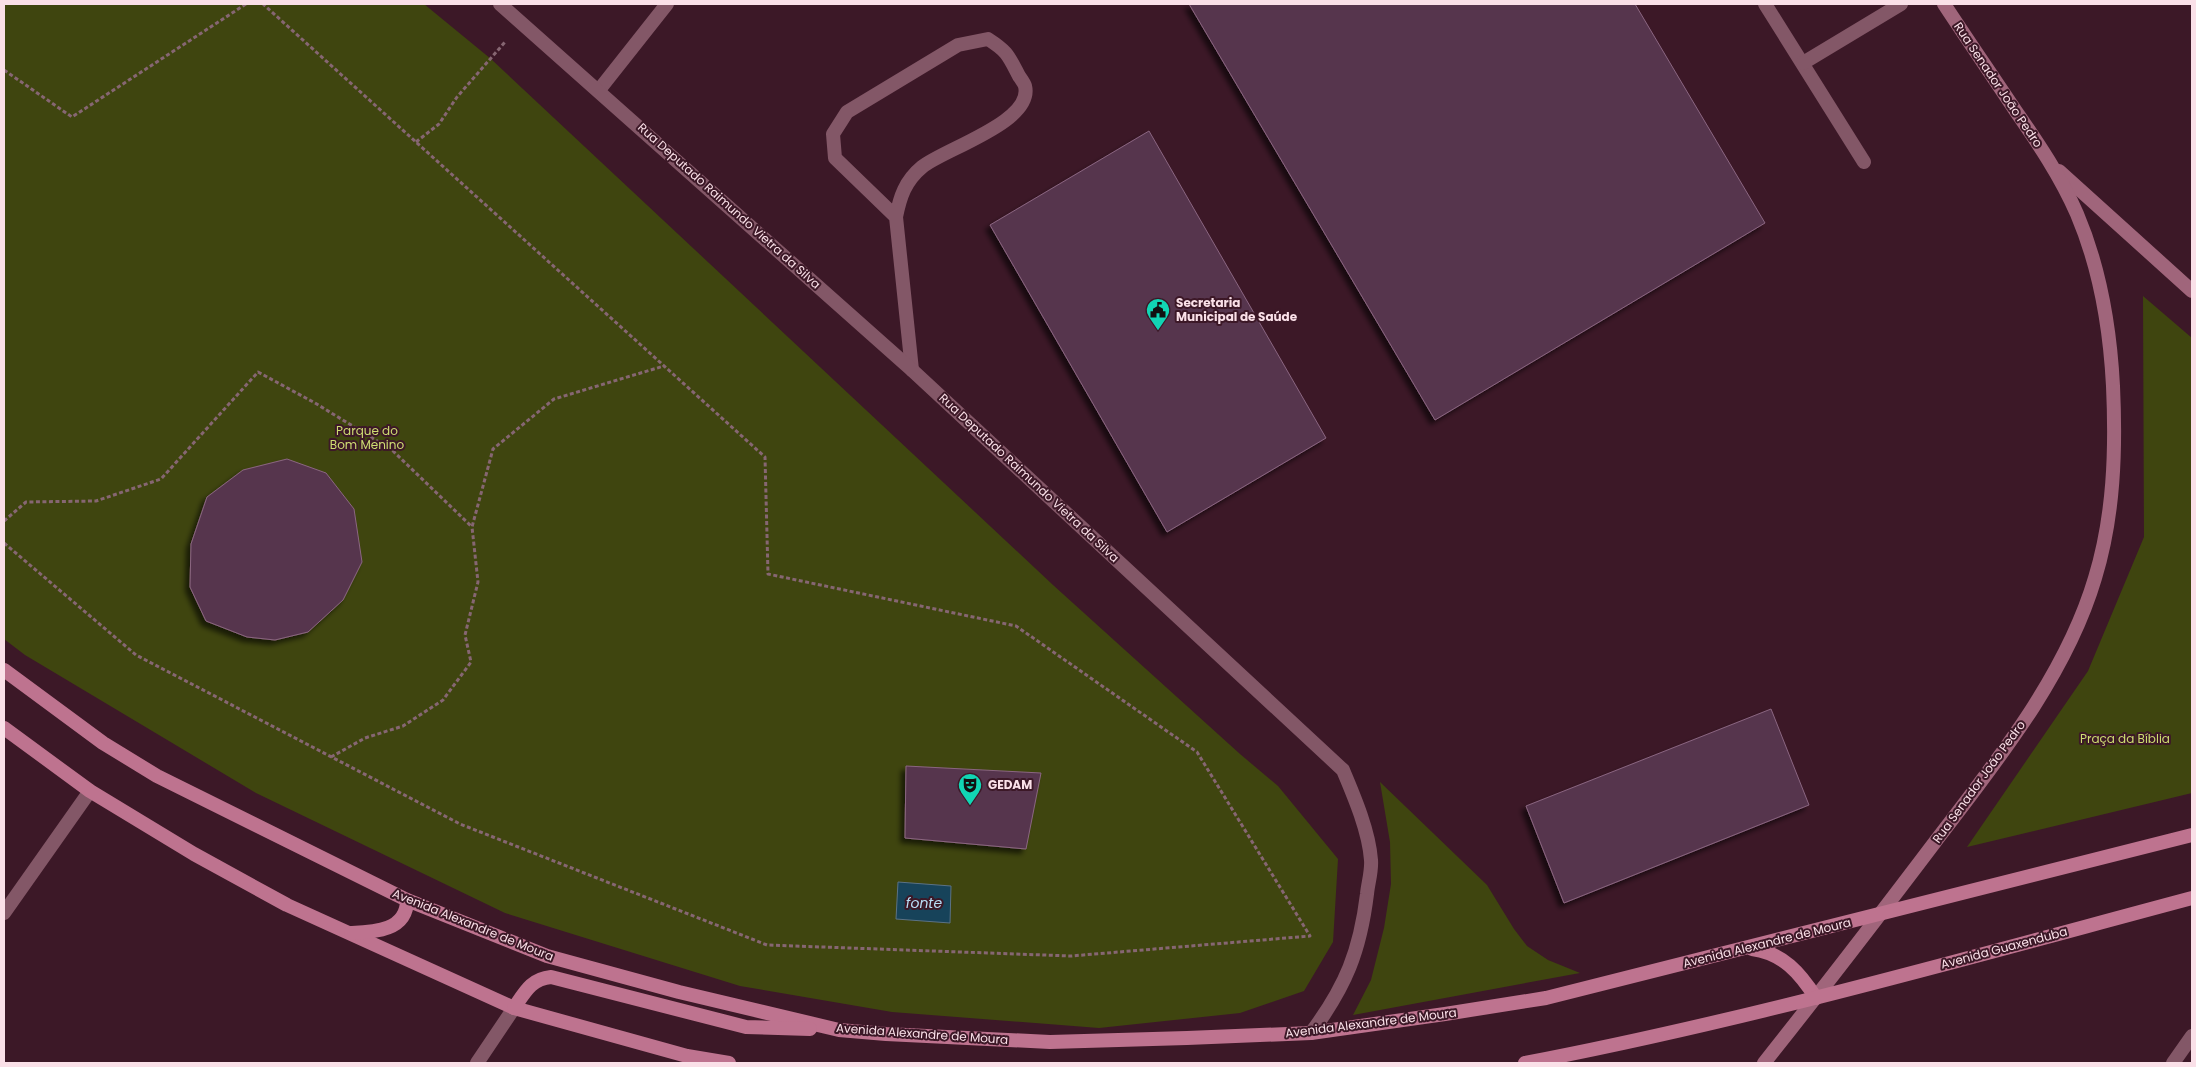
<svg xmlns="http://www.w3.org/2000/svg" width="2196" height="1067" font-family="Poppins,sans-serif">
  <defs>
    <filter id="shadow"><feDropShadow dx="-4.5" dy="4.5" stdDeviation="2.5" flood-color="#0009"/></filter>
  </defs>
  <rect width="100%" height="100%" fill="#3c1827"/>
  <g fill="#3f450f">
    <path d="M4 4H424L491 59 1053 585 1240 754 1278 786 1338 859 1333 942 1304 991 1240 1013 1099 1028 892 1012 740 986 505 913 256 793 25 655 4 639Z"/>
    <path d="M2143 296 2192 338V793L1967 847 2088 671 2144 537Z"/>
    <path d="M1380 782 1487 885 1514 929 1527 946 1548 960 1580 973 1353 1015 1371 980 1384 928 1391 884 1390 842Z"/>
  </g>
  <path fill="#17435a" stroke="#5b7285" d="M898 882 951 886 950 923 896 919Z"/>
  <g fill="#56354e" stroke="#8b6681" filter="url(#shadow)">
    <path d="M1189 4H1635L1765 223 1435 420Z"/>
    <path d="M1149 131 1326 438 1167 532 990 225Z"/>
    <path d="M287 459 326 473 354 509 362 562 343 600 308 632 275 640 247 637 206 621 190 587 191 544 207 497 243 470Z"/>
    <path d="M1771 709 1809 805 1564 903 1526 806Z"/>
    <path d="M906 766 1041 773 1026 849 905 838Z"/>
  </g>
  <g fill="none" stroke-linecap="round" stroke-linejoin="round">
    <g stroke="#866672" stroke-width="3" stroke-dasharray="4 2.5" stroke-linecap="butt">
      <path d="M4 70 72 117 246 4"/>
      <path d="M416 142 439 124 457 97 505 42"/>
      <path d="M4 521 26 502 96 501 161 479 258 372 315 403 392 450 472 527"/>
      <path d="M4 543 136 655 460 824 767 945 1071 956 1310 936 1197 752 1016 626 768 574 765 457 263 4"/>
      <path d="M331 757 365 738 403 726 443 700 471 662 465 635 478 582 472 527 493 449 554 399 664 366"/>
    </g>
    <g stroke="#835767" stroke-width="14">
      <path d="M1765 4 1864 162"/>
      <path d="M1803 63 1901 4"/>
      <path d="M599 90 667 4"/>
      <path d="M896 217 835 158 833 134 847 112 958 45 988 39C1008 52 1008 55 1019 76 1021 79 1024 83 1025 86 1034 122 944 149 922 167 905 181 900 197 896 217L912 370"/>
    </g>
    <g stroke="#835767" stroke-width="14">
      <path d="M500 4 912 370 1343 770C1354 796 1369 831 1371 860 1372 871 1368 883 1367 894 1360 951 1346 986 1311 1033"/>
      <path d="M4 913 90 791"/>
    </g>
    <g stroke="#835767" stroke-width="14">
      <path d="M477 1063 514 1008"/>
      <path d="M2173 1063 2192 1036"/>
    </g>
    <g stroke="#a0657b" stroke-width="14">
      <path d="M2059 171 2192 291"/>
      <path d="M1764 1063C1822 990 1879 916 1935 842 1996 762 2066 676 2095 578 2114 516 2116 450 2113 386 2110 328 2100 268 2077 214 2061 177 2038 143 2015 110 1991 74 1967 39 1944 4"/>
    </g>
    <g stroke="#be738f" stroke-width="14">
      <path d="M4 670 103 743 157 776 407 900 547 956 679 992 839 1030 886 1034 1050 1042 1187 1038 1311 1033 1445 1014 1546 998 2192 835"/>
      <path d="M4 728 90 791 194 854 287 905 514 1008 687 1056 729 1063"/>
      <path d="M351 933C374 932 407 931 407 900"/>
      <path d="M1752 949C1783 953 1800 973 1816 998"/>
      <path d="M514 1008C525 992 531 979 551 977L746 1027 810 1029"/>
      <path d="M1525 1063C1750 1020 1971 957 2192 898"/>
    </g>
  </g>
  <defs>
    <g id="civic-pin" transform="scale(1.25)"><path d="M0 17L-7.5 6A9.5 9.5 0 1 1 7.5 6Z" fill="#11d5b4" stroke="#3c1827"/><path d="M-.6-6.5H3V-4.5H.6V-3L4-1V1h2V6H-6V1h2V-1L-.6-3ZM-1.2 2.5V6h2.4V2.5Z" fill="#111"/></g>
    <g id="theatre-pin" transform="scale(1.25)"><path d="M0 17L-7.5 6A9.5 9.5 0 1 1 7.5 6Z" fill="#11d5b4" stroke="#3c1827"/><path d="M-5-5.5Q0-4 5-5.5V0Q5 5 0 6Q-5 5-5 0ZM-3.3-2.5H-1v1.5H-3.3ZM1-2.5H3.3v1.5H1ZM-2.8 1Q0 5.5 2.8 1Z" fill="#111"/></g>
  </defs>
  <g fill-rule="evenodd">
    <use href="#civic-pin" x="1158" y="310"/>
    <use href="#theatre-pin" x="970" y="785"/>
  </g>
  <g text-anchor="middle" stroke-width="4" stroke-linejoin="round" paint-order="stroke">
    <g font-size="12" fill="#fae0e8" stroke="#3c1827">
      <text transform="translate(1998 85) rotate(56)" y="4">Rua Senador João Pedro</text>
      <text transform="translate(729 206) rotate(42)" y="4">Rua Deputado Raimundo Vietra da Silva</text>
      <text transform="translate(1029 478) rotate(43)" y="4">Rua Deputado Raimundo Vietra da Silva</text>
      <text transform="translate(1979 782) rotate(-54)" y="4">Rua Senador João Pedro</text>
      <text transform="translate(473 925) rotate(22)" y="4">Avenida Alexandre de Moura</text>
      <text transform="translate(1767 943) rotate(-14)" y="4">Avenida Alexandre de Moura</text>
      <text transform="translate(2004 948) rotate(-15)" y="4">Avenida Guaxenduba</text>
      <text transform="translate(1371 1023) rotate(-7)" y="4">Avenida Alexandre de Moura</text>
      <text transform="translate(922 1034) rotate(4)" y="4">Avenida Alexandre de Moura</text>
    </g>
    <g font-size="12" font-weight="bold" fill="#fae0e8" stroke="#3c1827" text-anchor="start">
      <text x="1176" y="307">Secretaria<tspan x="1176" dy="14">Municipal de Saúde</tspan></text>
      <text x="988" y="789">GEDAM</text>
    </g>
    <g font-size="12" fill="#cedd72" stroke="#3c1827">
      <text x="367" y="435">Parque do<tspan x="367" dy="14">Bom Menino</tspan></text>
      <text x="2125" y="743">Praça da Bíblia</text>
    </g>
    <g font-size="14" font-style="italic" fill="#b8dff8" stroke="#3c1827">
      <text x="924" y="908">fonte</text>
    </g>
  </g>
  <rect width="2196" height="1067" fill="none" stroke="#fae0e8" stroke-width="10"/>
</svg>
